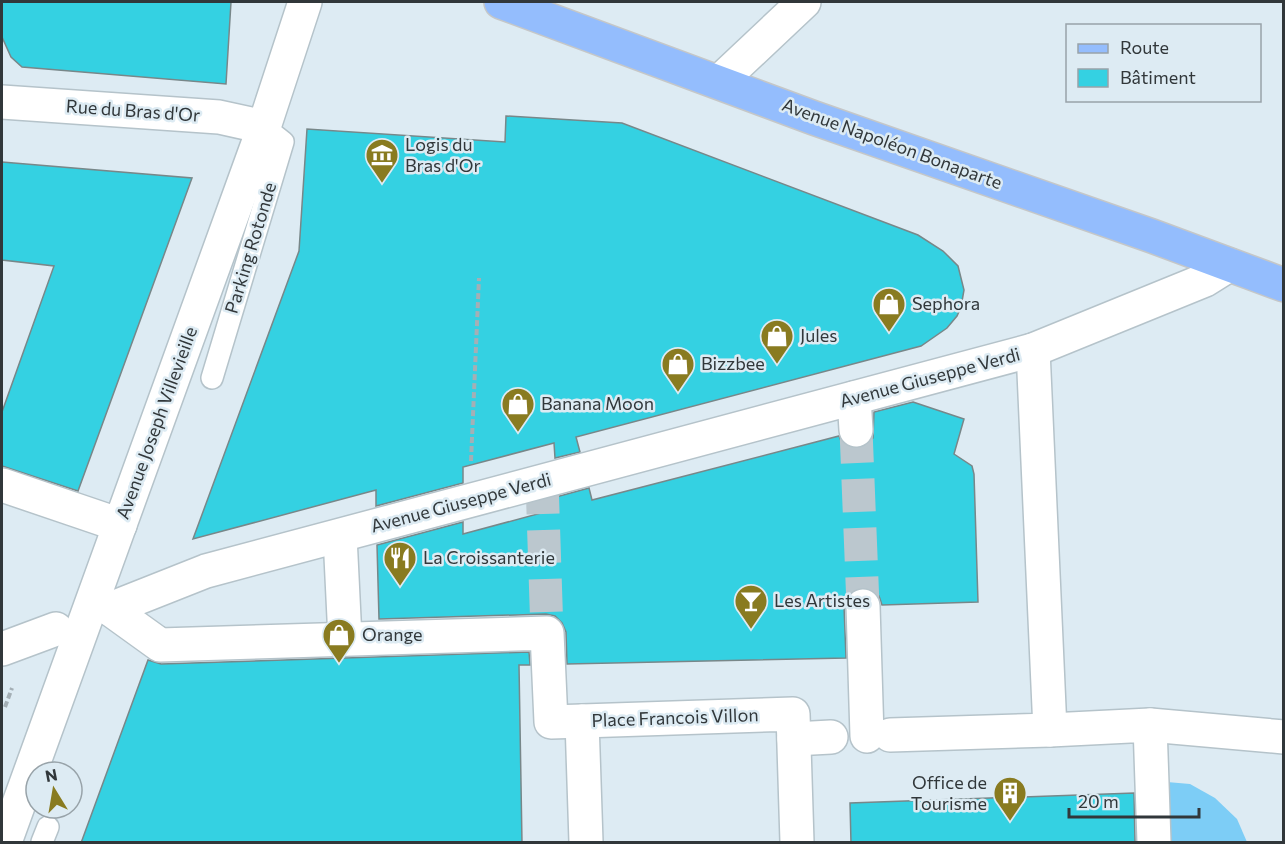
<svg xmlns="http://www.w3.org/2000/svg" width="1285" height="844" font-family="Commissioner,sans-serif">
  <rect width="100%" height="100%" fill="#ddebf3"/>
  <path fill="#7dcdf6" d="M1167 782 1190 784 1215 798 1237 819 1247 842H1168Z"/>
  <g fill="#34d1e2" stroke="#788789" stroke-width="1.5">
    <path d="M2 2H231L226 84 22 67 11 57 2 37Z"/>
    <path d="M506 116 622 123 918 235 943 251 958 266 964 290 961 307 957 316 947 328 921 346 576 437 580 452 555 458 554 443 463 467V483L376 506V490L193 539 299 251 307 129 505 142Z"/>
    <path d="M2 162 192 178 78 491 2 466V412L54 266 2 260Z"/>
    <path d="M913 402 964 419 954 454 972 466 974 474 978 602 882 605 879 596 871 589 862 587 854 590 847 597 844 606 846 658 567 664 566 632 562 623 555 616 546 614 379 619 377 545 463 522V534L556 509V497L589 488 592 500 839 436 841 441 847 446 858 449 867 445 873 438 874 412Z"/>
    <path d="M529 652 530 665H519L522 843H81L148 660 161 664Z"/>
    <path d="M1134 793 1135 843H851L850 803Z"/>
  </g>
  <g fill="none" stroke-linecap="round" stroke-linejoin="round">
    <g stroke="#bbc7ce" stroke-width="33" stroke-dasharray="33 16" stroke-linecap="butt">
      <path d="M856 430 863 606"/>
      <path d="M542 481 547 633"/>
    </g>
    <g stroke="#b5c3ca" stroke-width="24">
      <g id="lane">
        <path d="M212 378 283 142 264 127"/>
        <path d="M42 842 48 827"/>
      </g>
    </g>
    <g stroke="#b5c3ca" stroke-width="36">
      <g id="street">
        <path d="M719 82 804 2"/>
        <path d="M2 102 219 117 264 127"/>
        <path d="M854 398 856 430"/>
        <path d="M2 485 120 525"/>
        <path d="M340 536 345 639"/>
        <path d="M863 606 867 736"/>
        <path d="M110 609 206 571 1033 350 1205 280 1229 265"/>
        <path d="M110 609 160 645 547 633 551 722 582 721"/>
        <path d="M2 649 56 629"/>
        <path d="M1150 725 1284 737"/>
        <path d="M1050 730 1150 725 1154 842"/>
        <path d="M890 735 1050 730 1033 350"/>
        <path d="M794 739 831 737"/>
        <path d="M5 842 264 127 305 2"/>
        <path d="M586 842 582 721 793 714 797 842"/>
      </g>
    </g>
    <g stroke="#c5c7c8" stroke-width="36">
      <path id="primary" d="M501 2 814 118 1152 236 1284 285"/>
    </g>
    <g stroke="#a4afb5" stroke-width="4" stroke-dasharray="6 3" stroke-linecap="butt">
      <path d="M471 461 479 278"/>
      <path d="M538 563 545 560"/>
      <path d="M5 707 12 688"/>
    </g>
    <use href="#lane" stroke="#fff" stroke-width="21"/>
    <use href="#street" stroke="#fff" stroke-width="33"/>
    <use href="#primary" stroke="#94bdfd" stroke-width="33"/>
  </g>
  <defs>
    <g id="museum-pin" transform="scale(1.725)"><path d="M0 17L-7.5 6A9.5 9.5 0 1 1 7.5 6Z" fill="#897b20" stroke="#ddebf3"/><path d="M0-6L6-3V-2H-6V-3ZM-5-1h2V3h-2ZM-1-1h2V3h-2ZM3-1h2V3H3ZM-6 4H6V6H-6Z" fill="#fff"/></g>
    <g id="shop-pin" transform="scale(1.725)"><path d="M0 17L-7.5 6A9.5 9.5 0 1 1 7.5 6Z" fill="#897b20" stroke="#ddebf3"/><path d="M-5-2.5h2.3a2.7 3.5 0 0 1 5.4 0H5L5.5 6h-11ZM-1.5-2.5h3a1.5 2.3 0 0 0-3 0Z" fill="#fff"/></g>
    <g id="restaurant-pin" transform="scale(1.725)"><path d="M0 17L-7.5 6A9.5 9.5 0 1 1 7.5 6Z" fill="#897b20" stroke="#ddebf3"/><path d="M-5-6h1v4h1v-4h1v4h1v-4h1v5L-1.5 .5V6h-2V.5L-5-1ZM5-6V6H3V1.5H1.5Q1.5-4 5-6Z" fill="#fff"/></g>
    <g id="bar-pin" transform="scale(1.725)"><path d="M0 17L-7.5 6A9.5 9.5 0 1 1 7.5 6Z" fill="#897b20" stroke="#ddebf3"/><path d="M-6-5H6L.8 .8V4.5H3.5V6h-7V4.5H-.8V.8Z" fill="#fff"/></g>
    <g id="building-pin" transform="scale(1.725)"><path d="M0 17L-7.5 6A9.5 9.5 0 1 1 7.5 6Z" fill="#897b20" stroke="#ddebf3"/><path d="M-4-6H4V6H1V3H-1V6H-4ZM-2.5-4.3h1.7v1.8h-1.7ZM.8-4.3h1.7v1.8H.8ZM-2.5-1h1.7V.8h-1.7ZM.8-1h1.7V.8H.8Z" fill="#fff"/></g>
  </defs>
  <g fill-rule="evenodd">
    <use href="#museum-pin" x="382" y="155"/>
    <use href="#shop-pin" x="889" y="304"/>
    <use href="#shop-pin" x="777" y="336"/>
    <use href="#shop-pin" x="678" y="364"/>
    <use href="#shop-pin" x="518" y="404"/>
    <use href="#restaurant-pin" x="400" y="558"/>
    <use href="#bar-pin" x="751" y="601"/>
    <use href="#shop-pin" x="339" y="635"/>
    <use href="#building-pin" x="1010" y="793"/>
  </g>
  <g text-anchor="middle" stroke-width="5" stroke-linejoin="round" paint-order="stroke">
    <g font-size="18" fill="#31373a" stroke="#ddebf3">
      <text transform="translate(133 111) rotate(4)" y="6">Rue du Bras d'Or</text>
      <text transform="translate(892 144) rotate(20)" y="6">Avenue Napoléon Bonaparte</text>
      <text transform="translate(251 248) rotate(-73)" y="6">Parking Rotonde</text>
      <text transform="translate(930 378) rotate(-15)" y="6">Avenue Giuseppe Verdi</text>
      <text transform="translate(157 423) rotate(-70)" y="6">Avenue Joseph Villevieille</text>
      <text transform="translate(461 503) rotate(-15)" y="6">Avenue Giuseppe Verdi</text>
      <text transform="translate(675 718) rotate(-2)" y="6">Place Francois Villon</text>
    </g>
    <g font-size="18" fill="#31373a" stroke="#ddebf3" text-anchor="start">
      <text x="405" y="151">Logis du<tspan x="405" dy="21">Bras d'Or</tspan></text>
      <text x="912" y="310">Sephora</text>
      <text x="800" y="342">Jules</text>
      <text x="701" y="370">Bizzbee</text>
      <text x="541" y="410">Banana Moon</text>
      <text x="423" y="564">La Croissanterie</text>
      <text x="774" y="607">Les Artistes</text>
      <text x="362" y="641">Orange</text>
      <text x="987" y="789" text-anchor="end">Office de<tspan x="987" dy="21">Tourisme</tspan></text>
    </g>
  </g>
  <rect width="1285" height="844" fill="none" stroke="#31373a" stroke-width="6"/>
  <rect x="1066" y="24" width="195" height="78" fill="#ddebf3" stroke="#98a3a9" stroke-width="1.5"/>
  <rect x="1078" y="44" width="30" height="9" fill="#94bdfd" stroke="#98a3a9" stroke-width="1.5"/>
  <text x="1120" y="54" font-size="18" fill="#31373a">Route</text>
  <rect x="1078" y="69" width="30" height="18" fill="#34d1e2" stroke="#98a3a9" stroke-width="1.5"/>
  <text x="1120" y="84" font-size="18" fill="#31373a">Bâtiment</text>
  <g transform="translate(54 790) rotate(349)"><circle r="28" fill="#ddebf3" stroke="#98a3a9" stroke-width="1.5"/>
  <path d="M0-4.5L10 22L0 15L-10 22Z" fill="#897b20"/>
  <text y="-9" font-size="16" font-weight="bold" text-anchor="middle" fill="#31373a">N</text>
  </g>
  <path d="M1069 808v9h130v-9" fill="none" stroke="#31373a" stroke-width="3"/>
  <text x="1078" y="808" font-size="18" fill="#31373a" stroke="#ddebf3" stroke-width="4.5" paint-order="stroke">20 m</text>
</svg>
